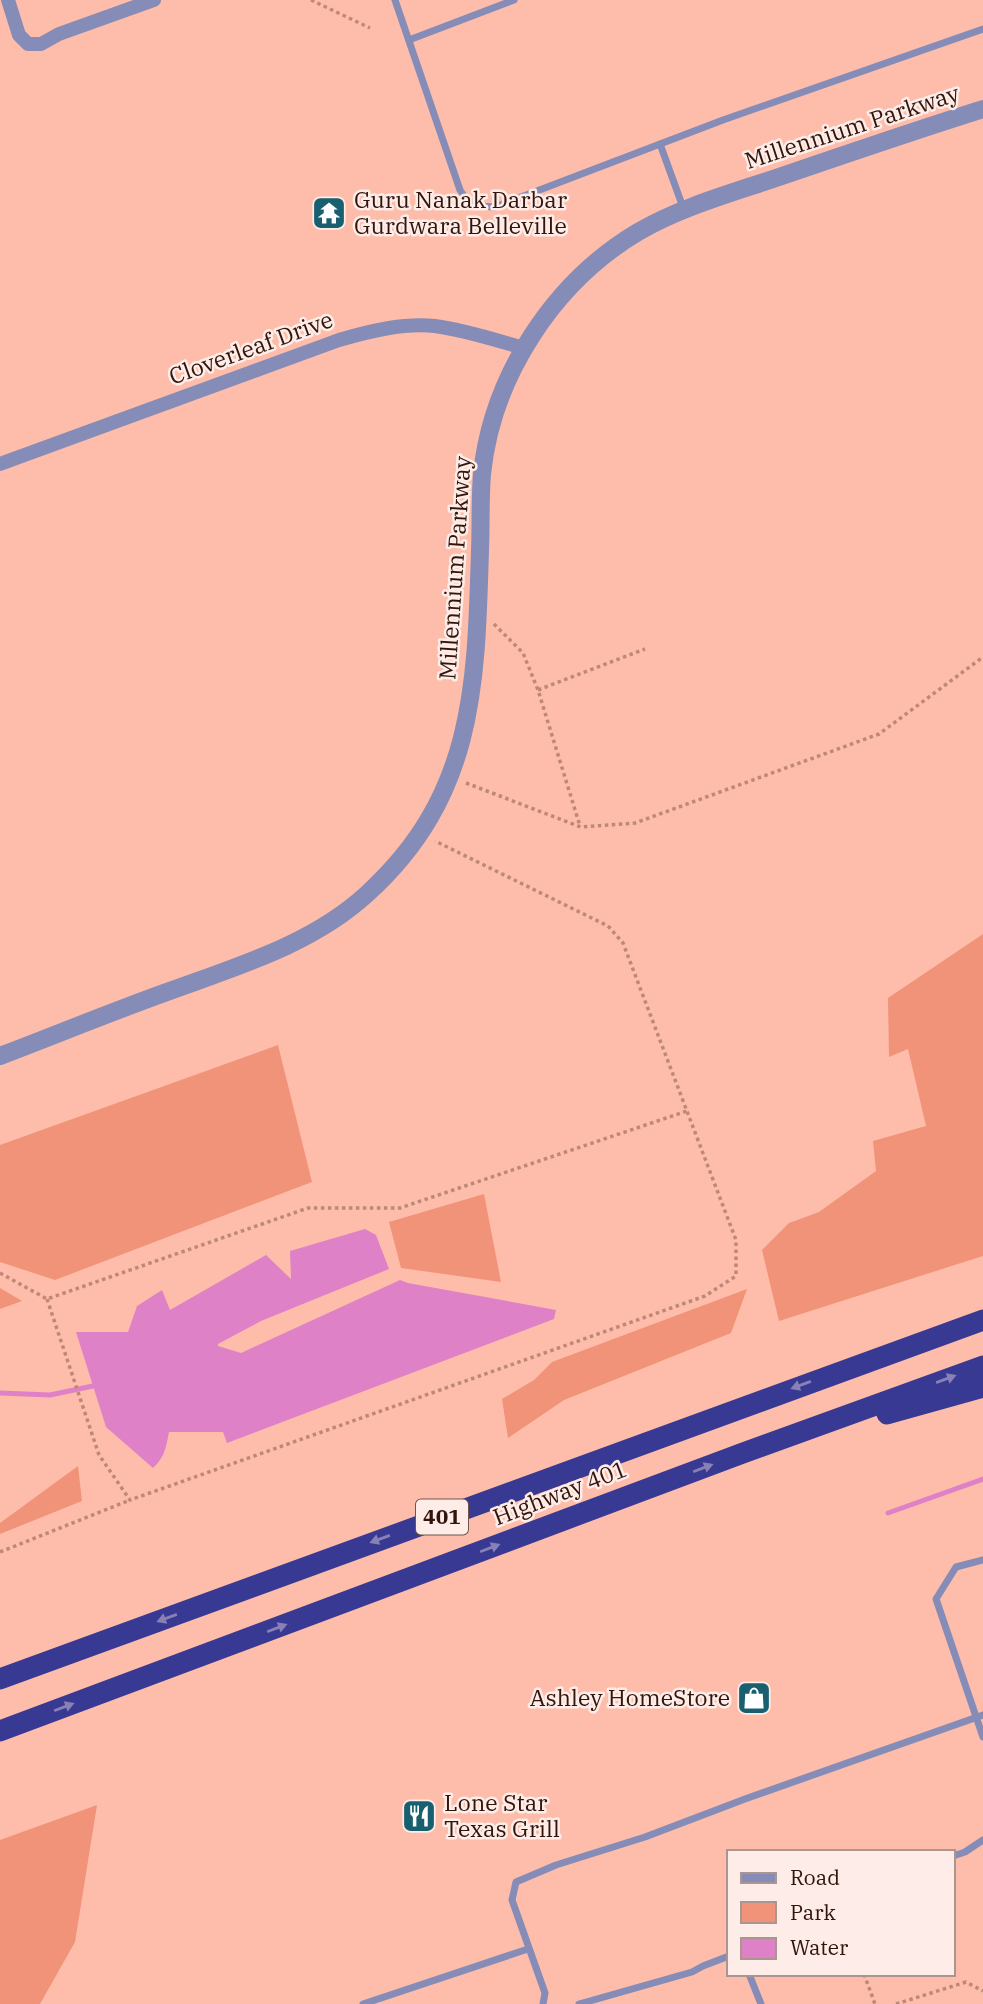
<svg xmlns="http://www.w3.org/2000/svg" width="983" height="2004" font-family="'IBM Plex Serif',serif">
  <rect width="100%" height="100%" fill="#febdaa"/>
  <g fill="#f19378">
    <path d="M983 934V1256L779 1321 762 1250 789 1223 819 1212 876 1171 873 1141 926 1126 908 1049 889 1057 888 998Z"/>
    <path d="M278 1045 312 1182 55 1280 0 1262V1145Z"/>
    <path d="M484 1194 501 1282 401 1268 389 1222Z"/>
    <path d="M0 1288 22 1301 0 1309Z"/>
    <path d="M747 1289 731 1333 564 1400 508 1438 502 1399 534 1380 552 1362Z"/>
    <path d="M78 1466 82 1501 0 1534V1523Z"/>
    <path d="M97 1805 75 1942 40 2004H0V1840Z"/>
  </g>
  <path fill="#df81c7" d="M365 1229 376 1235 389 1269 261 1321 218 1344V1346L241 1353 400 1280 408 1283 556 1310 554 1319 227 1443 223 1432H169C166 1447 165 1457 153 1468L106 1427 76 1332H128L137 1306 162 1290 170 1310 266 1255 291 1279 290 1251Z"/>
  <g fill="none" stroke-linecap="round" stroke-linejoin="round">
    <g stroke="#df81c7" stroke-width="5">
      <path d="M0 1393 50 1395 93 1386"/>
      <path d="M888 1513 983 1479"/>
    </g>
    <g stroke="#be8878" stroke-width="3.5" stroke-dasharray="3.5 3.5" stroke-linecap="butt">
      <path d="M311 0 370 28"/>
      <path d="M494 624 523 653 538 690 580 826"/>
      <path d="M538 690 645 649"/>
      <path d="M466 783 581 827 635 823 879 734 983 657"/>
      <path d="M0 1273 47 1299 308 1208H400L687 1111"/>
      <path d="M47 1299 99 1455 130 1500 705 1296 736 1276V1240L623 943 608 926 435 841"/>
      <path d="M0 1552 130 1500"/>
      <path d="M864 1974 875 2004"/>
      <path d="M896 2004 966 1982 983 1991"/>
    </g>
    <g stroke="#858cb7" stroke-width="7">
      <path d="M395 0 460 190C470 206 478 206 495 207L723 120 983 29"/>
      <path d="M409 40 514 0"/>
      <path d="M660 144 684 210"/>
      <path d="M983 1560 956 1567 936 1599 983 1737"/>
      <path d="M953 1856 965 1852 983 1840"/>
      <path d="M749 1974 761 2004"/>
      <path d="M363 2004 528 1949"/>
      <path d="M543 2004 545 1993 512 1900 516 1882 556 1865 645 1837 745 1799 983 1715"/>
      <path d="M579 2004 692 1972 703 1966 729 1956"/>
    </g>
    <g stroke="#858cb7" stroke-width="14">
      <path d="M8 0 19 35 28 44H41L59 34 154 0"/>
      <path d="M0 464 339 340C370 331 402 323 435 326 465 330 495 340 524 348"/>
    </g>
    <path stroke="#858cb7" stroke-width="18" d="M0 1056C55 1035 109 1013 164 993 235 967 312 945 368 893 475 795 476 685 480 550 481 525 480 499 482 474 492 376 554 282 638 232 679 208 728 194 773 179 843 155 913 131 983 109"/>
    <g stroke="#383993" stroke-width="21">
      <path d="M887 1414 983 1387"/>
      <path d="M0 1679 983 1320"/>
      <path d="M0 1731 743 1453 983 1366"/>
    </g>
  </g>
  <defs><path id="oneway-solid" d="M-6-.8H1V-3.2L6.5 0L1 3.2V.8H-6Z" transform="scale(1.75)"/></defs>
  <g fill="#8781b5">
    <use href="#oneway-solid" transform="translate(946 1379) rotate(-20)"/>
    <use href="#oneway-solid" transform="translate(801 1385) rotate(160)"/>
    <use href="#oneway-solid" transform="translate(703 1468) rotate(-21)"/>
    <use href="#oneway-solid" transform="translate(380 1539) rotate(160)"/>
    <use href="#oneway-solid" transform="translate(490 1548) rotate(-21)"/>
    <use href="#oneway-solid" transform="translate(167 1618) rotate(160)"/>
    <use href="#oneway-solid" transform="translate(277 1628) rotate(-21)"/>
    <use href="#oneway-solid" transform="translate(64 1707) rotate(-21)"/>
  </g>
  <defs>
    <g id="temple-square" transform="scale(1.75)"><rect x="-9" y="-9" width="18" height="18" rx="4" fill="#185f70" stroke="#fdece7"/><path d="M0-6L5-2H3V0L6.5 2.5H4V6H1.5V3h-3V6H-4V2.5H-6.5L-3 0V-2H-5Z" fill="#fff"/></g>
    <g id="shop-square" transform="scale(1.75)"><rect x="-9" y="-9" width="18" height="18" rx="4" fill="#185f70" stroke="#fdece7"/><path d="M-5-2.5h2.3a2.7 3.5 0 0 1 5.4 0H5L5.5 6h-11ZM-1.5-2.5h3a1.5 2.3 0 0 0-3 0Z" fill="#fff"/></g>
    <g id="restaurant-square" transform="scale(1.75)"><rect x="-9" y="-9" width="18" height="18" rx="4" fill="#185f70" stroke="#fdece7"/><path d="M-5-6h1v4h1v-4h1v4h1v-4h1v5L-1.5 .5V6h-2V.5L-5-1ZM5-6V6H3V1.5H1.5Q1.5-4 5-6Z" fill="#fff"/></g>
  </defs>
  <g fill-rule="evenodd">
    <use href="#temple-square" x="329" y="213"/>
    <use href="#shop-square" x="754" y="1698"/>
    <use href="#restaurant-square" x="419" y="1816"/>
  </g>
  <g text-anchor="middle" stroke-width="5" stroke-linejoin="round" paint-order="stroke">
    <rect fill="#fdece7" stroke="#6e554d" stroke-width="2" x="416" y="1499.5" width="52" height="35" rx="5"/>
    <g font-size="21" font-weight="bold" fill="#31140b">
      <text x="442" y="1524">401</text>
    </g>
    <g font-size="23" fill="#31140b" stroke="#fdece7">
      <text transform="translate(852 127) rotate(-18)" y="8">Millennium Parkway</text>
      <text transform="translate(251 348) rotate(-20)" y="8">Cloverleaf Drive</text>
      <text transform="translate(455 568) rotate(-86)" y="8">Millennium Parkway</text>
      <text transform="translate(560 1493) rotate(-21)" y="8">Highway 401</text>
    </g>
    <g font-size="23" fill="#31140b" stroke="#fdece7" text-anchor="start">
      <text x="354" y="208">Guru Nanak Darbar<tspan x="354" dy="26">Gurdwara Belleville</tspan></text>
      <text x="730" y="1706" text-anchor="end">Ashley HomeStore</text>
      <text x="444" y="1811">Lone Star<tspan x="444" dy="26">Texas Grill</tspan></text>
    </g>
  </g>
  <rect x="727" y="1850" width="228" height="126" fill="#fdece7" stroke="#ab968f" stroke-width="2"/>
  <rect x="741" y="1873" width="35" height="10" fill="#858cb7" stroke="#ab968f" stroke-width="2"/>
  <text x="790" y="1885" font-size="21" fill="#31140b">Road</text>
  <rect x="741" y="1902" width="35" height="21" fill="#f19378" stroke="#ab968f" stroke-width="2"/>
  <text x="790" y="1920" font-size="21" fill="#31140b">Park</text>
  <rect x="741" y="1938" width="35" height="21" fill="#df81c7" stroke="#ab968f" stroke-width="2"/>
  <text x="790" y="1955" font-size="21" fill="#31140b">Water</text>
</svg>
